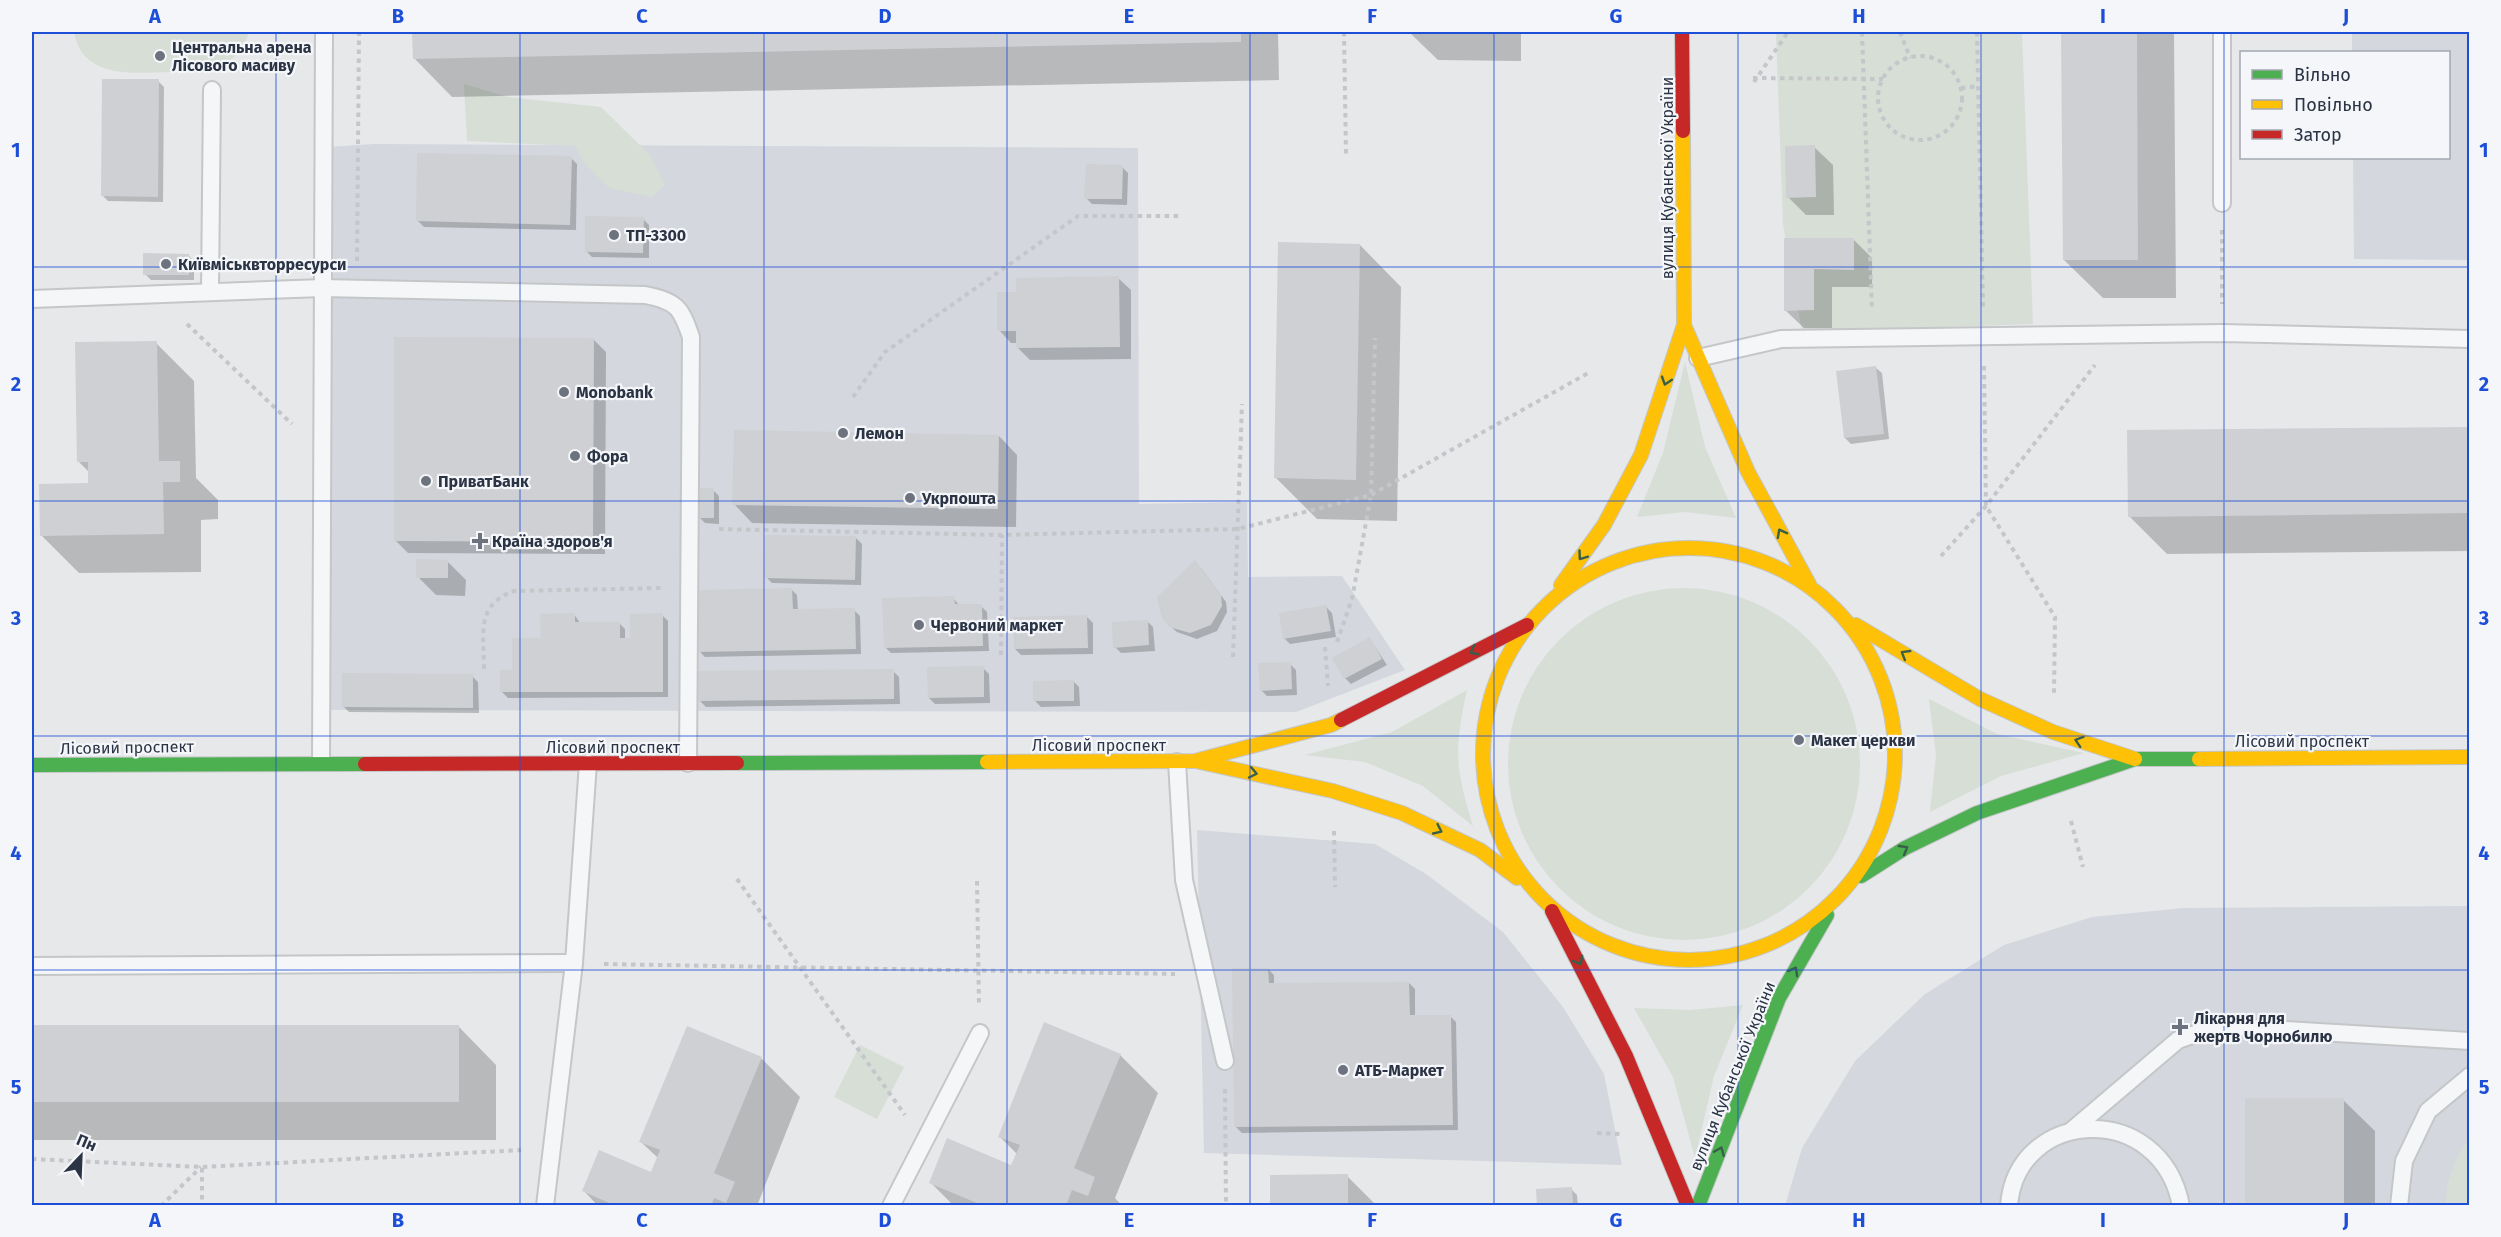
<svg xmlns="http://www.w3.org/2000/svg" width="2501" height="1237" font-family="'Fira Sans',sans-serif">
  <rect width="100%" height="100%" fill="#e6e8ea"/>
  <g fill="#d4d7dd">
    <path d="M2352 32H2469V260L2354 259 2353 158H2448V52H2352Z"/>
    <path d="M374 144 1138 148 1139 504 1247 502 1248 577 1342 576 1405 670 1296 712 331 710 329 147Z"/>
    <path d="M1197 830 1375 844 1426 874 1503 932 1563 1007 1604 1074 1622 1165 1204 1153Z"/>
    <path d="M2469 906V1205L1785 1206 1802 1148 1855 1061 1925 994 2004 945 2092 917 2184 908Z"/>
  </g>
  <g fill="#d6ded6">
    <path d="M74 32H249C244 49 229 66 212 71 200 75 182 72 170 72 133 73 82 79 74 32Z"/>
    <path d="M1776 32H2022L2033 324 1802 332 1783 224Z"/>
    <path d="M464 84 508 97 601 107 650 155 665 185 652 197 609 188 584 163 575 146 467 141Z"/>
    <path d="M1685 362 1705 447 1736 518 1685 512 1637 517 1663 453Z"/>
    <circle cx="1684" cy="764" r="176"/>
    <path d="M1467 690C1454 748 1455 769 1473 826L1423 786 1365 762 1305 755 1392 732Z"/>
    <path d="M1929 699 1997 734 2084 753 2001 776 1930 812 1936 755Z"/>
    <path d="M1743 1005 1714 1076 1695 1158 1673 1077 1634 1008 1690 1010Z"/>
    <path d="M860 1045 904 1067 877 1119 834 1097Z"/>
    <path d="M2469 1138V1205H2446C2445 1181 2456 1157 2469 1138Z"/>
  </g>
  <g fill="#0003">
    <path d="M413 32H1278L1279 80 452 97 414 58Z"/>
    <path d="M1409 32H1521V61L1438 60Z"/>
    <path d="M2063 32H2171L2174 34 2176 298H2103L2064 260Z"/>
    <path d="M158 81 164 87 163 202 108 201 102 195Z"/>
    <path d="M1814 147 1833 165 1834 215H1806L1788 197Z"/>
    <path d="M571 158 577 164 576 230 424 227 418 221Z"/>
    <path d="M1122 167 1128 173 1127 205 1092 204 1086 198Z"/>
    <path d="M643 219 649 225V258L592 257 586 251Z"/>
    <path d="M1786 239 1854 240 1872 258V287H1832V328H1804L1785 310Z"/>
    <path d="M1360 245 1401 287 1397 521 1317 519 1275 477Z"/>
    <path d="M188 255 194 261V280H151L145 274Z"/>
    <path d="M1118 278 1131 290V359L1030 360 1018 348V343H1011L999 330 1017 293Z"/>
    <path d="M593 339 606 352 605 554 408 553 395 540Z"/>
    <path d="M156 343 194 381 196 478 218 500V519L201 520V572L79 573 41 535 90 484 89 472 79 462Z"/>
    <path d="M1876 368 1882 373 1889 439 1851 444 1845 438Z"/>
    <path d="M2470 428V551L2167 554 2129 516Z"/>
    <path d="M999 436 1017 455 1016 527 752 523 734 504Z"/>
    <path d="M713 490 719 496V524L705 523 699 517Z"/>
    <path d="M856 538 862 544 861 585 772 583 766 577Z"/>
    <path d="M447 561 466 580 465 596 436 595 418 577Z"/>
    <path d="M1201 568 1226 602 1227 612 1217 631 1197 639 1177 632 1170 626Z"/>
    <path d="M791 589 797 595 798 611 854 610 860 616 861 654 705 657 699 651Z"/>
    <path d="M953 598 960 606H981L987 612 989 651 891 653 885 647Z"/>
    <path d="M1326 607 1332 613 1336 637 1290 644 1284 638Z"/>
    <path d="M574 614 580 623H619L625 629V639H631L662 615 668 621V697L508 698 502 692 514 672 542 639Z"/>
    <path d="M1087 617 1093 623V654L1021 655 1015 649Z"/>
    <path d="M1147 621 1153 627 1155 651 1121 653 1115 647Z"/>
    <path d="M1370 639 1387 665 1351 684 1345 678Z"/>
    <path d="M1290 664 1296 670 1297 695 1267 696 1261 690Z"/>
    <path d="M983 668 989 674 990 703 935 704 929 698Z"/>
    <path d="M893 671 899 677 900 704 706 707 700 701Z"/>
    <path d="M472 676 478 682 479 713 349 712 343 706Z"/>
    <path d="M1073 681 1079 687 1080 706 1041 707 1035 701Z"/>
    <path d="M1268 969 1274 975V985L1409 983 1415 989V1017L1450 1016 1456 1022 1458 1130 1242 1133 1236 1127Z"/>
    <path d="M32 1026H458L496 1065V1140H32Z"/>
    <path d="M688 1028 762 1059 800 1097 757 1206H598L584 1191 651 1173 658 1158 641 1142Z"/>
    <path d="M1120 1055 1158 1093 1115 1198 1122 1206H954L931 1183 1012 1166 1017 1154 999 1136Z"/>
    <path d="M2343 1100 2375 1131V1206H2247Z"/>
    <path d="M1347 1176 1377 1206H1272Z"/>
    <path d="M1571 1189 1577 1195 1578 1206H1538Z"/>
  </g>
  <g fill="#ced0d3">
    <path d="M412 32H1241V42L413 59Z"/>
    <path d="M2061 32H2137L2138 260H2063Z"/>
    <path d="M102 79H159L158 197 101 196Z"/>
    <path d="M1815 145 1816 197 1786 198 1785 146Z"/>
    <path d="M417 153 572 156 570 225 416 221Z"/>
    <path d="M1086 164 1123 165 1122 199H1084Z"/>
    <path d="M585 216 644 217 643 253 585 252Z"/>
    <path d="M1784 238H1854V270L1814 269V310L1784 311Z"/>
    <path d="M1278 242 1360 244 1356 480 1274 478Z"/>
    <path d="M143 253 189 254V275H143Z"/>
    <path d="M1119 276 1120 347 1016 348V331H997V292H1016V278Z"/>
    <path d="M394 337 594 338 593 542 394 541Z"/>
    <path d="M157 341 159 461H180V482H163L164 534 40 536 39 484 88 483V462H77L75 342Z"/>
    <path d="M1876 366 1884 434 1844 438 1836 371Z"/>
    <path d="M2470 427V513L2128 517 2127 430Z"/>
    <path d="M734 430 999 435 998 509 732 505Z"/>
    <rect x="698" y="488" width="16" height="30"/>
    <path d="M765 535 856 536 855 580 764 578Z"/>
    <path d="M416 559 448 560V578H416Z"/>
    <path d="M1195 560 1221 595 1222 606 1211 625 1190 633 1169 627 1162 618 1157 597Z"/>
    <path d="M792 588 793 609 855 608 856 649 697 652 696 590Z"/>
    <path d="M954 596 955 604H982L983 646 884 648 882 598Z"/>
    <path d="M1326 605 1331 631 1283 639 1279 613Z"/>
    <path d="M575 613V622H620V638H630V614L663 613V692H500V670H512V638H541L540 614Z"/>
    <path d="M1087 615 1088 648 1014 649 1013 617Z"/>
    <path d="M1148 620 1149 645 1113 648 1112 622Z"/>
    <path d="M1370 637 1382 659 1344 679 1332 658Z"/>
    <path d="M1291 662 1292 689 1260 691 1258 663Z"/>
    <path d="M984 666V697L928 698 927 667Z"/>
    <path d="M894 669V699L699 701 698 671Z"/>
    <path d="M342 673 473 674V708L342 707Z"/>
    <path d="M1074 680V701H1033V681Z"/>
    <path d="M1232 968H1268L1269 983 1409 982 1410 1015H1451L1453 1125 1234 1127Z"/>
    <path d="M1044 1022 1121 1054 1074 1168 1095 1177 1088 1196 1072 1190 1066 1206H984L929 1183 947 1138 1011 1165 1020 1145 998 1137Z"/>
    <rect x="32" y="1025" width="427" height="77"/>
    <path d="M687 1026 762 1057 714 1173 735 1182 726 1203 714 1198 711 1206H616L582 1191 599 1150 651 1172 660 1150 639 1142Z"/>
    <rect x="2245" y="1098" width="99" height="108"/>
    <path d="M1348 1174V1206H1270V1175Z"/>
    <path d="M1572 1187 1573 1206H1537L1536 1189Z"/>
  </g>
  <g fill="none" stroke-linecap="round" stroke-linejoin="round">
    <g stroke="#c4c6c8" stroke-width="20">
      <g id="lane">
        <path d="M2222 203V32"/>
        <path d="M210 292 212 90"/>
        <path d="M32 299 322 288 645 295C677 301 681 308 691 337L688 763"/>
        <path d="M1698 358 1781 339 2222 333 2470 339"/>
        <path d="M321 762 324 32"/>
        <path d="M1177 762 1184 880 1225 1061"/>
        <path d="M32 966 574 963"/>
        <path d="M2071 1131 2178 1040 2206 1030 2235 1027 2470 1041"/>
        <path d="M545 1206 574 963 588 763"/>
        <path d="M891 1206 980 1033"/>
        <path d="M2009 1206C2016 1108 2161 1099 2181 1206"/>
        <path d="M2399 1206 2404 1161 2428 1111 2470 1076"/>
      </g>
    </g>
    <g stroke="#c4c6c8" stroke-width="16">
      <g id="fast">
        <path d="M737 763 987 762"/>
        <path d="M32 765 365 764"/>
        <path d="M1861 876 1905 848 1977 813 2135 759H2199"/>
        <path d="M1698 1206 1779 998 1827 915"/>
      </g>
    </g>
    <g stroke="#c4c6c8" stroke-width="16">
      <g id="slow">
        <path d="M1684 325 1748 472 1809 584"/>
        <circle cx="1689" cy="754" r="206"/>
        <path d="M1561 585 1604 525 1641 455 1684 325 1683 131"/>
        <path d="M1856 625 1980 699 2053 732 2135 759"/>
        <path d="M2199 759 2470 757"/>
        <path d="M987 762 1195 761 1331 725 1341 720"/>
        <path d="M1200 762 1333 791 1402 813 1480 850 1517 878"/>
      </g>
    </g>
    <g stroke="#c4c6c8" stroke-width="16">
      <g id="jam">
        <path d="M1682 32 1683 131"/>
        <path d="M1341 720 1527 625"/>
        <path d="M365 764 737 763"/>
        <path d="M1552 911 1626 1056 1688 1206"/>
      </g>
    </g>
    <g stroke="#c5c6ca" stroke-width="4" stroke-dasharray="4.5 4.5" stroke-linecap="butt">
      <path d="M1344 32 1346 155"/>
      <path d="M1862 32 1872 310"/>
      <path d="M1900 32 1910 58"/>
      <path d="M1977 32 1983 307"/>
      <circle cx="1920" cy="98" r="42"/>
      <path d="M1753 78 1883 79"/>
      <path d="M1754 82 1788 32"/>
      <path d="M1961 88 1978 86"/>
      <path d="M2222 230V304"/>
      <path d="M357 261 359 32"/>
      <path d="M187 324 292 424"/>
      <path d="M1984 366 1986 506 2055 617 2054 693"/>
      <path d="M853 397 885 352 1078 216H1181"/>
      <path d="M719 529 1002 535 1238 529 1371 495 1590 372"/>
      <path d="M1941 556 1986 506 2095 365"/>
      <path d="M1337 642 1352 599 1371 495 1375 338"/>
      <path d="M1325 647 1328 686"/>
      <path d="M1001 655 1002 535"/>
      <path d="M1233 657 1242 404"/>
      <path d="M484 669C484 634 475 605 514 591L662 588"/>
      <path d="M2071 821 2083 867"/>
      <path d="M1334 831 1335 887"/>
      <path d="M737 879 905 1115"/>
      <path d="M977 881 979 1006"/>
      <path d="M604 964 1175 974"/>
      <path d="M1225 1089 1226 1206"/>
      <path d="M1597 1133 1621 1134"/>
      <path d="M32 1159 202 1167 521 1150"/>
      <path d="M202 1168V1206"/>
      <path d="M161 1206 201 1167"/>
    </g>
    <use href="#lane" stroke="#f5f6f7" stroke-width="16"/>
    <use href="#fast" stroke="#4caf50" stroke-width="14"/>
    <use href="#slow" stroke="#ffc107" stroke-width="14"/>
    <use href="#jam" stroke="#c62828" stroke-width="14"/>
  </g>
  <defs><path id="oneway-chevron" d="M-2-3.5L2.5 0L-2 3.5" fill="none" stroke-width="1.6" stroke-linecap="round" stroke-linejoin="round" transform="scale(1.5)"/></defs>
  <g stroke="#375f49">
    <use href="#oneway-chevron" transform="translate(1666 381) rotate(108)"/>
    <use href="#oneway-chevron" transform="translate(1781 533) rotate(-118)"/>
    <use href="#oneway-chevron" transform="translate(1582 556) rotate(126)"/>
    <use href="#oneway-chevron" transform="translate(1474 651) rotate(153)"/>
    <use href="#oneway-chevron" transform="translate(1905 654) rotate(-149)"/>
    <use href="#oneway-chevron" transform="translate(2079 741) rotate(-162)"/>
    <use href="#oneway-chevron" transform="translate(1253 773) rotate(12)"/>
    <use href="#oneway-chevron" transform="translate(1438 830) rotate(25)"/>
    <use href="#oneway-chevron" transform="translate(1904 849) rotate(-30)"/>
    <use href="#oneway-chevron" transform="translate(1579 961) rotate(61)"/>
    <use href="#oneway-chevron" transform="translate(1794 971) rotate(-61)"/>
    <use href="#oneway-chevron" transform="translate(1720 1151) rotate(-68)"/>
  </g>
  <path fill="none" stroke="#1d4ed8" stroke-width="1.5" stroke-opacity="0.55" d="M276 32V1206M520 32V1206M764 32V1206M1007 32V1206M1250 32V1206M1494 32V1206M1738 32V1206M1981 32V1206M2224 32V1206M32 267H2470M32 501H2470M32 736H2470M32 970H2470"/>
  <g fill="#6c737f" stroke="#f4f6f9" stroke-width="2">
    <circle cx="160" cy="56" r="6"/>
    <circle cx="614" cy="235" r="6"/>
    <circle cx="166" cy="264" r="6"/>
    <circle cx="564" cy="392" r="6"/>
    <circle cx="843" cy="433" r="6"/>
    <circle cx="575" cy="456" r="6"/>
    <circle cx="426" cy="481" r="6"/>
    <circle cx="910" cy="498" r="6"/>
    <path d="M477 532h6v6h6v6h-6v6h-6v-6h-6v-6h6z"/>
    <circle cx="919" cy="625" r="6"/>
    <circle cx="1799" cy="740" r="6"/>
    <path d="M2177 1018h6v6h6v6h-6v6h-6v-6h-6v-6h6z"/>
    <circle cx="1343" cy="1070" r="6"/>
  </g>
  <g text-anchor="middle" stroke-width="4.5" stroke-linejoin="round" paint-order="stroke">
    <g font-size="16" font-weight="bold" fill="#2b3445" stroke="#f4f6f9" text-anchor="start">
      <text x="172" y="53">Центральна арена<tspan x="172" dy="18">Лісового масиву</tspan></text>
      <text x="626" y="241">ТП-3300</text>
      <text x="178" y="270">Київміськвторресурси</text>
      <text x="576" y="398">Monobank</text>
      <text x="855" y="439">Лемон</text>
      <text x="587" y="462">Фора</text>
      <text x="438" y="487">ПриватБанк</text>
      <text x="922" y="504">Укрпошта</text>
      <text x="492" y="547">Країна здоров'я</text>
      <text x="931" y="631">Червоний маркет</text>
      <text x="1811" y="746">Макет церкви</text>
      <text x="2194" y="1024">Лікарня для<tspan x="2194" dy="18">жертв Чорнобилю</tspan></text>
      <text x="1355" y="1076">АТБ-Маркет</text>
    </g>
    <g font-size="16" fill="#2b3445" stroke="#f4f6f9">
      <text transform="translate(1667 178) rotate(-90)" y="6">вулиця Кубанської України</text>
      <text x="2302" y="747">Лісовий проспект</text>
      <text x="1099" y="751">Лісовий проспект</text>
      <text transform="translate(127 747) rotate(-1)" y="6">Лісовий проспект</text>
      <text x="613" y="753">Лісовий проспект</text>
      <text transform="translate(1732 1076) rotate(-68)" y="6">вулиця Кубанської України</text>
    </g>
  </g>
  <rect width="2501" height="1237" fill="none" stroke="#f4f6f9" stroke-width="66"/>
  <rect x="2240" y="51" width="210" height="108" fill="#f4f6f9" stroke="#a4a8b1" stroke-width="1.5"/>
  <rect x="2252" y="70" width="30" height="9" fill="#4caf50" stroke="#a4a8b1" stroke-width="1.5"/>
  <text x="2294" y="81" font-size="18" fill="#2b3445">Вільно</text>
  <rect x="2252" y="100" width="30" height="9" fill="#ffc107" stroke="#a4a8b1" stroke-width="1.5"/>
  <text x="2294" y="111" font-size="18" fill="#2b3445">Повільно</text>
  <rect x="2252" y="130" width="30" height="9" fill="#c62828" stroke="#a4a8b1" stroke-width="1.5"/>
  <text x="2294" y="141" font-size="18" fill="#2b3445">Затор</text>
  <g transform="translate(81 1156) rotate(23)" stroke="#f4f6f9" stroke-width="4.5" paint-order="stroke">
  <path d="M0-4.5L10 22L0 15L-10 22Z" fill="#2b3445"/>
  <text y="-9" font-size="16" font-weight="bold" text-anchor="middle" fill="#2b3445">Пн</text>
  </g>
  <rect x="33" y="33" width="2435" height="1171" fill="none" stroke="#1d4ed8" stroke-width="2"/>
  <g font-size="20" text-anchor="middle" font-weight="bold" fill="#1d4ed8">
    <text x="155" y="23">A</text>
    <text x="398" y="23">B</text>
    <text x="642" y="23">C</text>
    <text x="885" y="23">D</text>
    <text x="1129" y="23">E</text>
    <text x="1372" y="23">F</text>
    <text x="1616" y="23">G</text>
    <text x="1859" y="23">H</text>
    <text x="2103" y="23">I</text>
    <text x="2346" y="23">J</text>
    <text x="16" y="157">1</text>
    <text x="2484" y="157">1</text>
    <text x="16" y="391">2</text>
    <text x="2484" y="391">2</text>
    <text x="16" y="625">3</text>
    <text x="2484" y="625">3</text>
    <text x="16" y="860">4</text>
    <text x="2484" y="860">4</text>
    <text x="16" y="1094">5</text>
    <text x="2484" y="1094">5</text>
    <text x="155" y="1227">A</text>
    <text x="398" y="1227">B</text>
    <text x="642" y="1227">C</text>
    <text x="885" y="1227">D</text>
    <text x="1129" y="1227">E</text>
    <text x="1372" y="1227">F</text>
    <text x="1616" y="1227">G</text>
    <text x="1859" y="1227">H</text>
    <text x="2103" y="1227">I</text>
    <text x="2346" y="1227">J</text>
  </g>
</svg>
